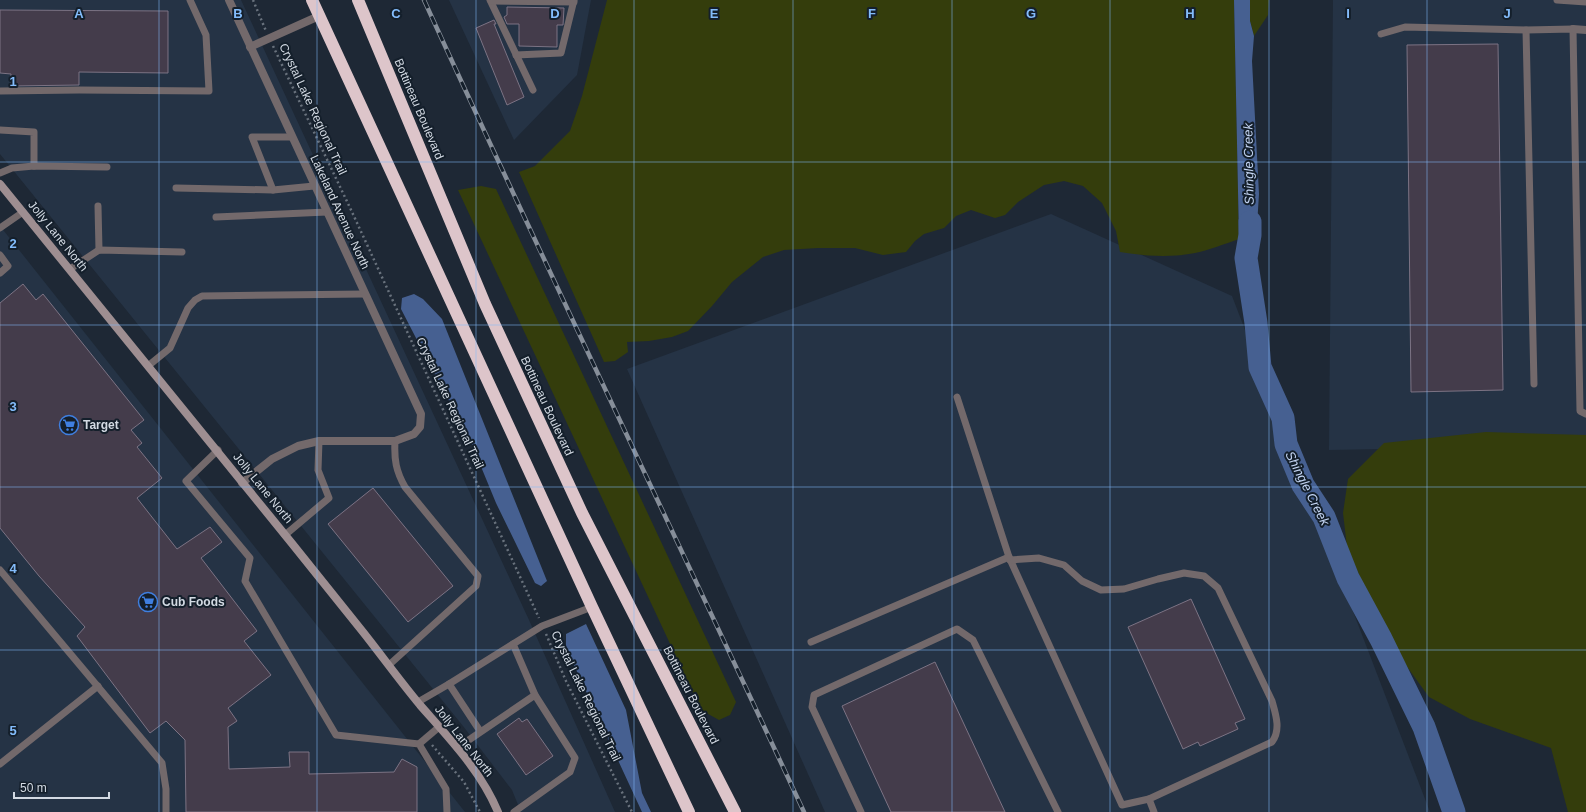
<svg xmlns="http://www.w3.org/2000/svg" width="1586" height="812" font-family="Helvetica,sans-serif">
  <rect width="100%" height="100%" fill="#1e2835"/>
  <g fill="#253345">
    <path d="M0 0H241L529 620 615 812H521L512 790 463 726 0 154Z"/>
    <path d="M449 0H591L577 75 514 140Z"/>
    <path d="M1333 0H1586V445L1329 450Z"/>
    <path d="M1051 214 1232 296 1430 812H825L627 369Z"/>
    <path d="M0 226 465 812H0Z"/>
  </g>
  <g fill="#343d0c">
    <path d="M607 0H1234L1239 239C1224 244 1210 250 1195 253 1171 258 1143 256 1120 252L1116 231 1102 203 1083 186 1064 181 1044 185 1018 202 1005 215 995 218 971 210 956 216 944 228 924 234 915 241 906 252 883 255 855 248H818L784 250 763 257 732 282 712 306 688 331 672 337 649 341 627 342 628 352 615 361 604 362 519 172 535 166 570 131 582 96Z"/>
    <path d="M1250 0H1269L1268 15 1254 36 1250 21Z"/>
    <path d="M481 186 496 189 736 702 730 715 719 720 701 710 458 190Z"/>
    <path d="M1486 432 1586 435V812H1568L1551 748 1470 719 1429 697 1387 639 1347 547 1343 513 1348 479 1384 443Z"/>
  </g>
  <g fill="#466091">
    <path d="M1234 0H1250V21L1254 36 1252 61 1259 194 1256 241 1242 258 1239 239Z"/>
    <path d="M414 294 423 299 442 319 547 581 541 586 535 583 496 503 463 423 446 396 401 309 402 298Z"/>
    <path d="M586 624 626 710 642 793 651 812H642L566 648V634Z"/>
  </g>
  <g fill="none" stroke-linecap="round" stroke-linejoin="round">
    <path stroke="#466091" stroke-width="23" d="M1250 222V235L1246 258 1256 323 1260 367 1283 418 1286 444 1303 485 1324 517 1348 578 1381 639 1424 727 1454 812"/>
  </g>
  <g fill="#443c4b" stroke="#7c7384">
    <path d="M507 7 564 8 563 25H557V47L519 46V24H507L504 17 507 15Z"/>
    <path d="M0 10 168 11V73L79 72V85L11 86V74L0 73Z"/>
    <path d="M494 20 496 24H494L524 97 507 105 476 28Z"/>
    <path d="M1498 44 1503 390 1411 392 1407 45Z"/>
    <path d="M23 284 36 300 43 294 144 420 131 430 142 443 137 447 162 478 137 498 177 549 210 527 222 542 201 558 257 631 244 641 271 675 228 708 237 721 228 727 229 769 290 767 289 752H309V774L394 772 402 759 417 767V812H186L185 740 166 721 150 733 77 636 85 627 39 576 0 528V303Z"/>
    <path d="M373 488 453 586 408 622 328 524Z"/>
    <path d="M1191 599 1245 719 1235 723 1238 729 1200 746 1198 742 1183 749 1128 627Z"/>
    <path d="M935 662 1005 812H891L842 706Z"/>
    <path d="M519 718 522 722 527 719 553 756 526 775 497 734Z"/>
  </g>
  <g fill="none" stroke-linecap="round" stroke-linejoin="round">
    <g stroke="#69727d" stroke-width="2.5" stroke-dasharray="2 3" stroke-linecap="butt">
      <path d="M253 0 266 31"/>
      <path d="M273 46 352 212 539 618"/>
      <path d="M546 634 566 681 632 812"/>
      <path d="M432 745 464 782 480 812"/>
    </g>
    <g stroke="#73696b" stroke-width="7">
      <path d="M490 0 533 90"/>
      <path d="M1557 0 1586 2"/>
      <path d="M491 1 574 2"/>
      <path d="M1526 30 1534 384"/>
      <path d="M1381 34 1405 27 1526 30 1573 29 1580 411 1586 414"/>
      <path d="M516 55 561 53 574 0"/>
      <path d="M0 91 79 90 209 91 206 35 190 0"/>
      <path d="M0 130 34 132V166"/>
      <path d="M292 137H252L273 190 314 186"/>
      <path d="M0 173 12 168 34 166 107 167"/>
      <path d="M176 188 273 190"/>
      <path d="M98 206 99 250"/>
      <path d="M216 217 327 212"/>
      <path d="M0 228 23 212"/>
      <path d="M0 255 8 266 0 273"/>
      <path d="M70 269 99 250 182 252"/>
      <path d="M148 366 170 348 188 308 195 300 202 296 365 294"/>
      <path d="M957 397 1009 557 1122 805 1149 799"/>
      <path d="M218 450 186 481 250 558 245 581 336 735 419 744 446 789 447 812"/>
      <path d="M285 535 329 498 318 470 319 441"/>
      <path d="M1010 560 1039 558 1064 565 1082 581 1101 590 1124 589 1158 579 1184 573 1204 576 1218 588 1272 701C1276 715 1281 730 1272 742L1149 799 1154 812"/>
      <path d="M0 570 162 763 166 789V812"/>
      <path d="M811 642 1009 557"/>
      <path d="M513 644 535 695 575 758 570 772 514 812"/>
      <path d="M389 665 476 586 478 576 405 487C396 471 394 460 395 441"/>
      <path d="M418 702 449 684"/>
      <path d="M480 731 449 684 542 626 592 607"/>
      <path d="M419 744 439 727"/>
      <path d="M457 748 535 695"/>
      <path d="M0 764 98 686"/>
      <path d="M861 812 812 707 814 695 957 629 973 640 1058 812"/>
    </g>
    <g stroke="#73696b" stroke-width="8">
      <path d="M229 0 421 414 420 427 414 434 395 441H319L298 446 272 459 242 483"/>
      <path d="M1573 29 1586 30"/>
      <path d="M250 47 319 16"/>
    </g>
    <path stroke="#9e8e91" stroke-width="8" d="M0 184C122 333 243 482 363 632 382 656 400 681 420 705 449 738 481 771 498 812"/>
    <g stroke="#ddc5ca" stroke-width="12">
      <path d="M312 0 592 607 689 812"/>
      <path d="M358 0 485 304 582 513 735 812"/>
    </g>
    <g stroke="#868e99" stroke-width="4.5">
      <path id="rail" d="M424 0C548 272 678 541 804 812"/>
    </g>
    <use href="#rail" stroke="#141f2b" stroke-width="3" stroke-dasharray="9" stroke-linecap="butt"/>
  </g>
  <path fill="none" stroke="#83bcfb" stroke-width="1" stroke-opacity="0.55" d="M159 0V812M317 0V812M476 0V812M634 0V812M793 0V812M952 0V812M1110 0V812M1269 0V812M1427 0V812M0 162H1586M0 325H1586M0 487H1586M0 650H1586"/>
  <defs>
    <g id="supermarket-ring" transform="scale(1)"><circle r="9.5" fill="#141f2b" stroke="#3f7fe0" stroke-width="1.5"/><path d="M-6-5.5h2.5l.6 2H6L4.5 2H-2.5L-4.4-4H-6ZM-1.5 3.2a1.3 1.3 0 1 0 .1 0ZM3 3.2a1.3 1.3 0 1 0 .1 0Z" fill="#3f7fe0"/></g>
  </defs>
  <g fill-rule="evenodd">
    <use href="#supermarket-ring" x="69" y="425"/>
    <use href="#supermarket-ring" x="148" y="602"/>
  </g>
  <g text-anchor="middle" stroke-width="4" stroke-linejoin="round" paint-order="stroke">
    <g font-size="12" fill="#d3dae3" stroke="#141f2b">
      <text transform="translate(313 109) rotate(65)" y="4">Crystal Lake Regional Trail</text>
      <text transform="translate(419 109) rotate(67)" y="4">Bottineau Boulevard</text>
      <text transform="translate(340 212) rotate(65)" y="4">Lakeland Avenue North</text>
      <text transform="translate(58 236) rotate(51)" y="4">Jolly Lane North</text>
      <text transform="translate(450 403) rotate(65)" y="4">Crystal Lake Regional Trail</text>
      <text transform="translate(547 406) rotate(65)" y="4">Bottineau Boulevard</text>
      <text transform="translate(263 488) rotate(51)" y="4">Jolly Lane North</text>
      <text transform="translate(691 695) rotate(63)" y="4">Bottineau Boulevard</text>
      <text transform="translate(586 696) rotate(64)" y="4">Crystal Lake Regional Trail</text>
      <text transform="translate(464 741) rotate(52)" y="4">Jolly Lane North</text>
    </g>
    <g font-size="12" font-weight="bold" fill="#d3dae3" stroke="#141f2b" text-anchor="start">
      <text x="83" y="429">Target</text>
      <text x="162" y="606">Cub Foods</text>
    </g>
    <g font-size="13" font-style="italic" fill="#c4d5f3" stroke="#141f2b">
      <text transform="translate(1248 164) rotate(-91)" y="5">Shingle Creek</text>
      <text transform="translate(1308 488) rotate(63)" y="5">Shingle Creek</text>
    </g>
  </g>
  <g font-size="13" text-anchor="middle" font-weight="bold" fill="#83bcfb" stroke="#141f2b" stroke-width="4" stroke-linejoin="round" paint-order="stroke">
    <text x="79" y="18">A</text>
    <text x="238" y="18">B</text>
    <text x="396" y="18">C</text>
    <text x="555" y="18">D</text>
    <text x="714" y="18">E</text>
    <text x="872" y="18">F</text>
    <text x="1031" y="18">G</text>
    <text x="1190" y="18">H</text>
    <text x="1348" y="18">I</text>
    <text x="1507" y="18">J</text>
    <text x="13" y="86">1</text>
    <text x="13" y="248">2</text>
    <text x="13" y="411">3</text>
    <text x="13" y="573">4</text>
    <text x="13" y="735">5</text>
  </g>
  <path d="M14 792v6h95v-6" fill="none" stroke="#d3dae3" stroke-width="2"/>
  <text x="20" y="792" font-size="12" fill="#d3dae3" stroke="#141f2b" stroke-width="3" paint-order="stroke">50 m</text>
</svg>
